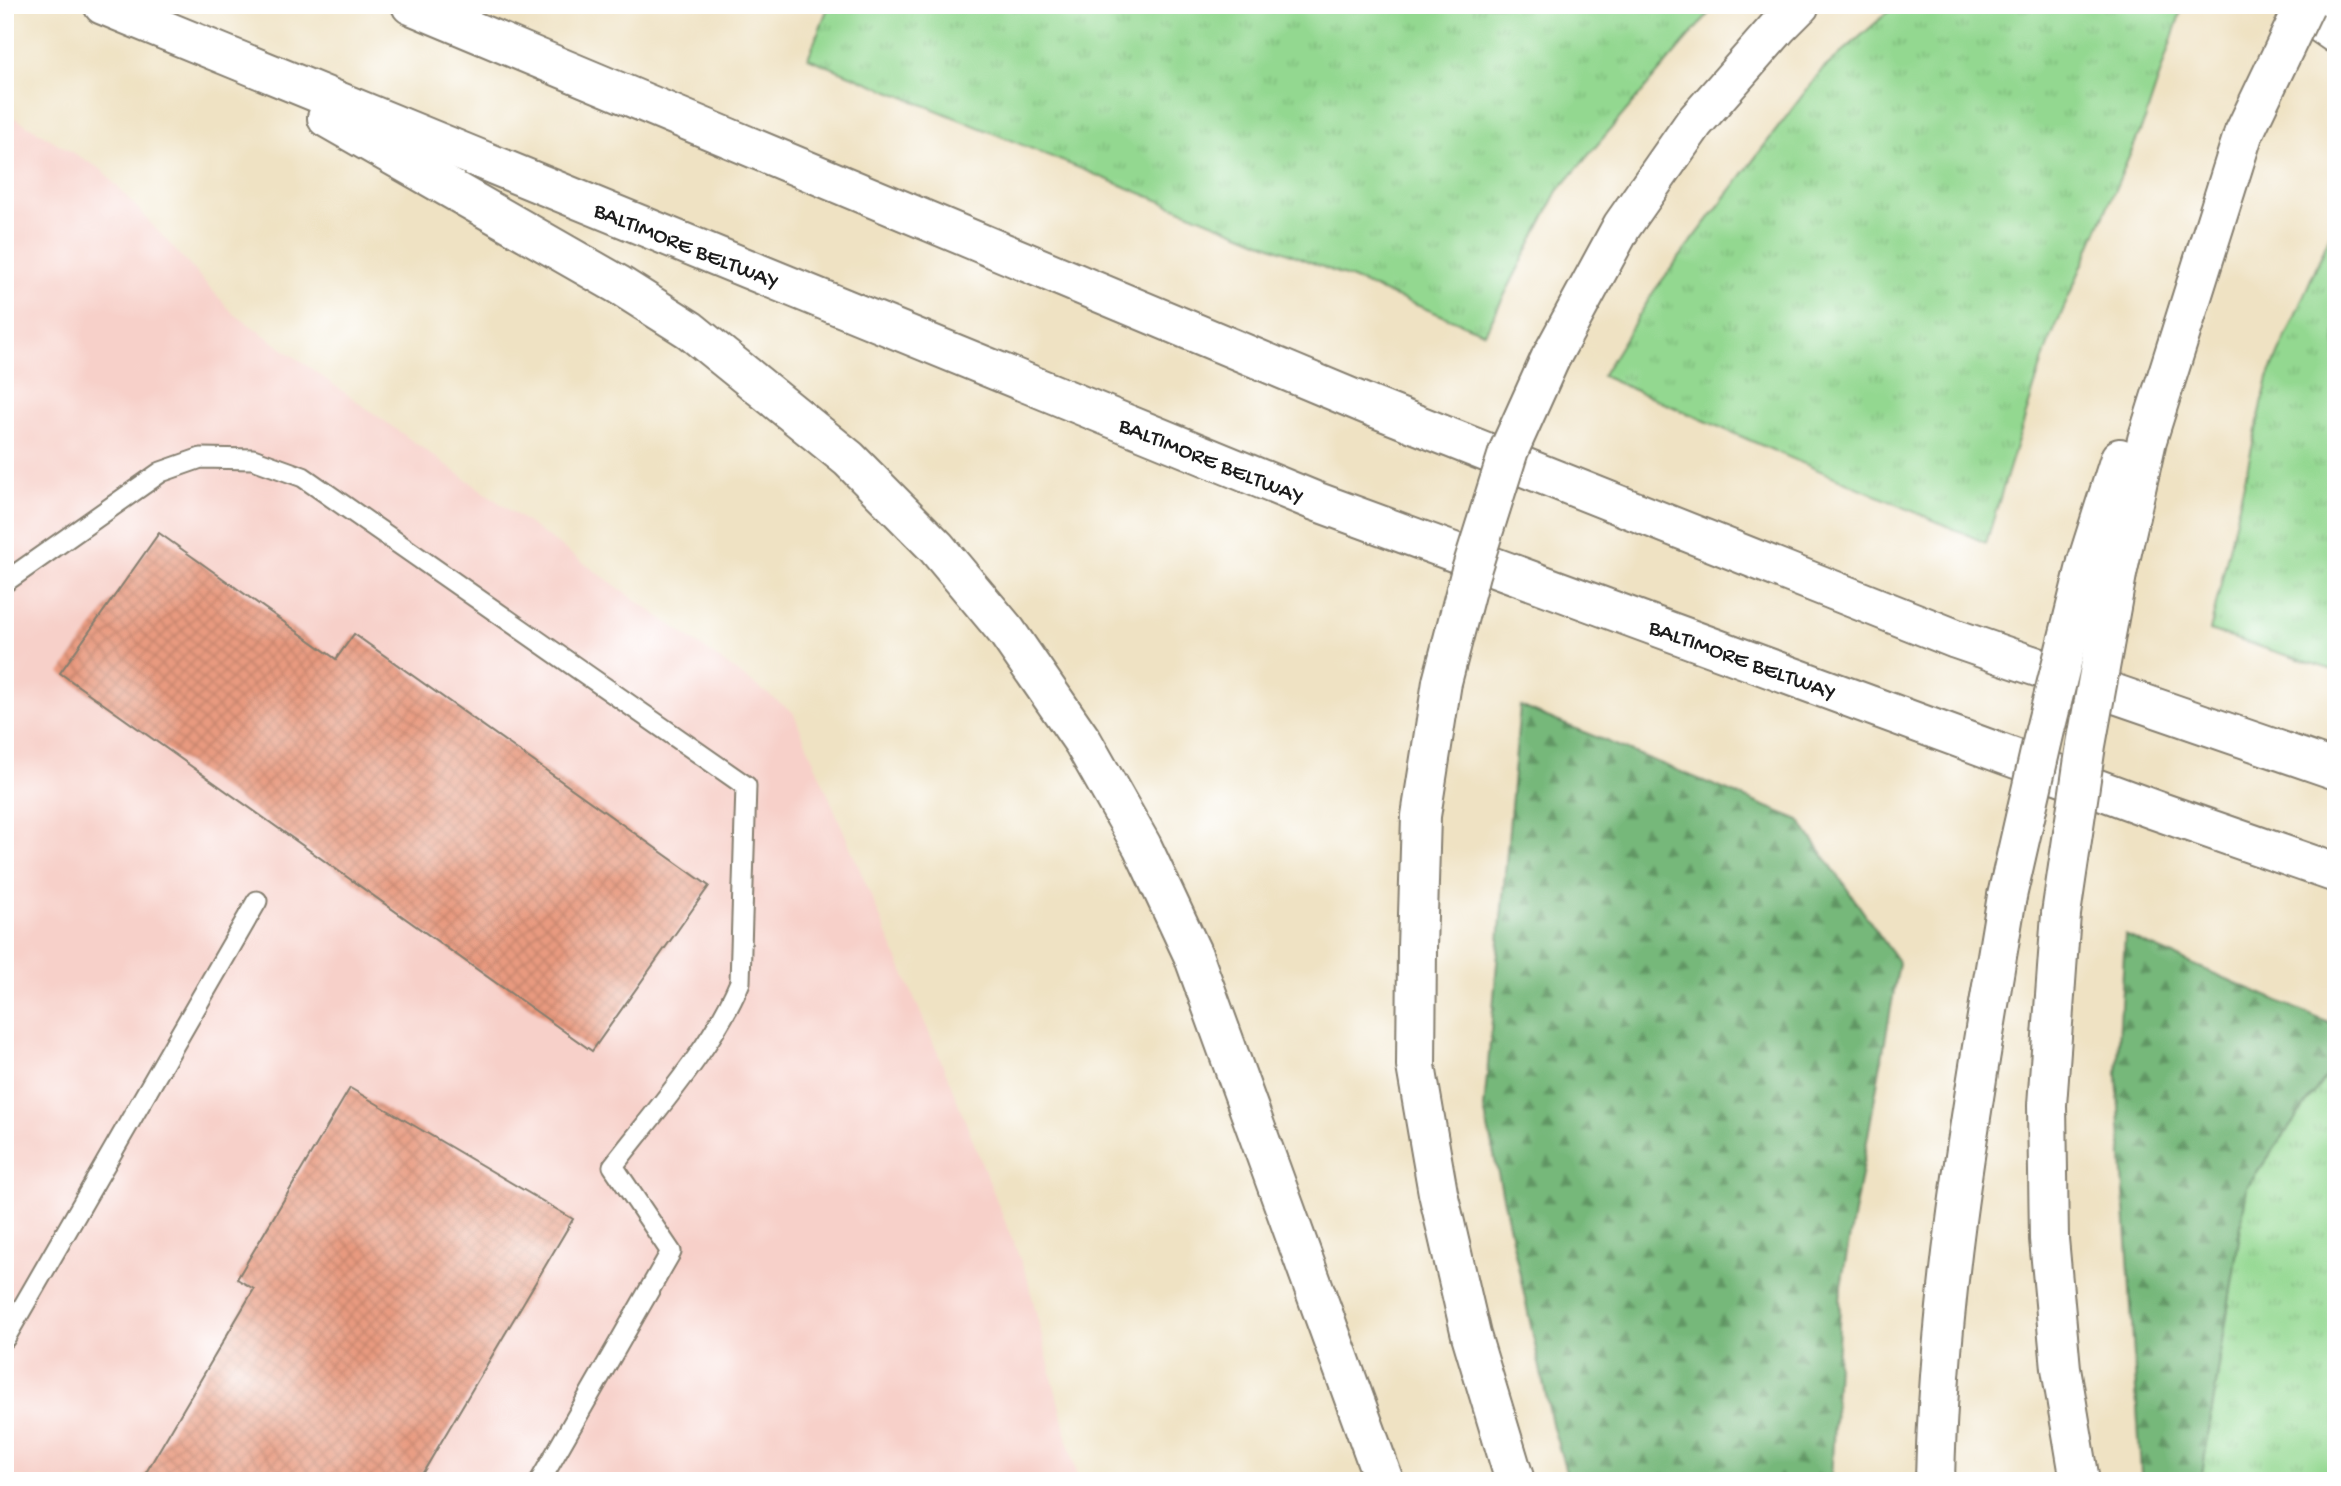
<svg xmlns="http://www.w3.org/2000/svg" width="2341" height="1486" font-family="'Gochi Hand',sans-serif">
  <defs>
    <pattern id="grass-tufts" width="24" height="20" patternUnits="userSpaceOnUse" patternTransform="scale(1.75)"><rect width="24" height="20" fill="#93d890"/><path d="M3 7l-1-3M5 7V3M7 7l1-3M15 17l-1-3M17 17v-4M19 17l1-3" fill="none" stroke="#7eb97c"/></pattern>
    <pattern id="forest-firs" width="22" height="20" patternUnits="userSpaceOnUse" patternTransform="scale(1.75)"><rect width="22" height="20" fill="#76b87a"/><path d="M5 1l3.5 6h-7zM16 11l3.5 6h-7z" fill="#609563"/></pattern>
    <pattern id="building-cross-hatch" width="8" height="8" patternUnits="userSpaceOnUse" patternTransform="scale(1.75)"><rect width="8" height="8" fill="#e89a7f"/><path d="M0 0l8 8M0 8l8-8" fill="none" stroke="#c6846d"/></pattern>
  </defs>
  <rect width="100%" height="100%" fill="#fff"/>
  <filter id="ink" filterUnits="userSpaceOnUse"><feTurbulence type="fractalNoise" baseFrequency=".0143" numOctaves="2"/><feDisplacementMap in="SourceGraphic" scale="14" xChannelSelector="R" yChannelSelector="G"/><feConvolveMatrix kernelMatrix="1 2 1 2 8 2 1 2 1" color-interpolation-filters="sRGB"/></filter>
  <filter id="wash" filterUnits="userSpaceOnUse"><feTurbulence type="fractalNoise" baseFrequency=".00686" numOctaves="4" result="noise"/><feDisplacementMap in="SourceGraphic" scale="28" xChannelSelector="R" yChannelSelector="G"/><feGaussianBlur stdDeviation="1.57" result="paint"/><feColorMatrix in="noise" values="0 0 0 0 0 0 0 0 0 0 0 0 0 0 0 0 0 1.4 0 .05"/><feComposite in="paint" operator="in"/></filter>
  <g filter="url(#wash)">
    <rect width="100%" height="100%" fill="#efe2c3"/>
    <path fill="#f7d0c9" d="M5 112 102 170 233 313 793 712 947 1075 1027 1277 1078 1481H5Z"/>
    <g fill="url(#grass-tufts)" stroke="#587a56" stroke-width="2">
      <path d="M829 5H1716L1558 191 1485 333 808 58Z"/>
      <path d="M1896 5H2183L2145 120 2047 347 1986 543 1602 376 1654 291 1821 71Z"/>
      <path d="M2336 221V671L2210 631 2268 378Z"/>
      <path d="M2336 1062V1481H2201L2247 1187Z"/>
    </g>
    <g fill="url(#forest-firs)" stroke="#496a4b" stroke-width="2">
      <path d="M1520 706 1799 820 1899 963 1841 1286 1831 1481H1569L1553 1428 1484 1109Z"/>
      <path d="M2125 935 2336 1026V1062L2247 1187 2201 1481H2143L2141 1473 2117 1075Z"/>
    </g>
    <g id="blocks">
      <g fill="url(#building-cross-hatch)">
        <path d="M159 533 336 659 354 634 709 886 592 1051 60 673Z"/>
        <path d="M350 1088 573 1219 418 1481H141L254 1289 237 1279Z"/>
      </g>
    </g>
  </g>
  <g filter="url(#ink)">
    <use href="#blocks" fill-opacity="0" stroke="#867f70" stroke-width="2"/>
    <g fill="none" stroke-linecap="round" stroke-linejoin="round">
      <g stroke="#867f70" stroke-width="23">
        <g id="service">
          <path d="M5 582 161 472 201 458 253 459 303 477 746 786 740 982C713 1047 656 1110 613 1166L671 1252 540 1481"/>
          <path d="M5 1338 257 901"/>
        </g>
      </g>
      <g stroke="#867f70" stroke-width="42">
        <g id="motorway">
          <path d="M103 5 1315 501 2155 810 2336 873"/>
          <path d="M411 5 1368 405 1956 639 2336 770"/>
          <path d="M2294 5 2336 34"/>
          <path d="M327 118 619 285 690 330 849 459 936 547 1007 632 1083 742 1142 846 1193 955 1384 1481"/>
          <path d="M1550 359 1622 226 1694 123 1779 26 1800 5"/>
          <path d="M2087 562 2120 458"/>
          <path d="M2117 574 2147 440 2243 135"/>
          <path d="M1442 682 1421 816 1417 948 1416 1066 1438 1193 1471 1335 1515 1481"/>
          <path d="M2061 914 2047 1105 2049 1239 2061 1368 2080 1481"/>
          <path d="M1935 1481C1939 1284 1975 1090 2007 896"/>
        </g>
      </g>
      <use href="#service" stroke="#fff" stroke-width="19"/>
      <use href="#motorway" stroke="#fff" stroke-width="38"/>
      <g stroke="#867f70" stroke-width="42" stroke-linecap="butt">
        <g id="motorway-bridge">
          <path d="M2243 135 2305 5"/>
          <path d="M1442 682 1470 574 1509 450 1550 359"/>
          <path d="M2007 896 2045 730 2087 562"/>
          <path d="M2061 914 2086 745 2117 574"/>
        </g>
      </g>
      <use href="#motorway-bridge" stroke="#fff" stroke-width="38"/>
    </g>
  </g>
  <g text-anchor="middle" stroke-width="5" stroke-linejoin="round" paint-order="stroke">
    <g font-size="23" fill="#1c1c1c" stroke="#fff">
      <text transform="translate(687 244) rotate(22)" y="8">BALTIMORE BELTWAY</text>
      <text transform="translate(1212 459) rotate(22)" y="8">BALTIMORE BELTWAY</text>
      <text transform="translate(1743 658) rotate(20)" y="8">BALTIMORE BELTWAY</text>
    </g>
  </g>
  <rect width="2341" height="1486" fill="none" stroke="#fff" stroke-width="28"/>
</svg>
